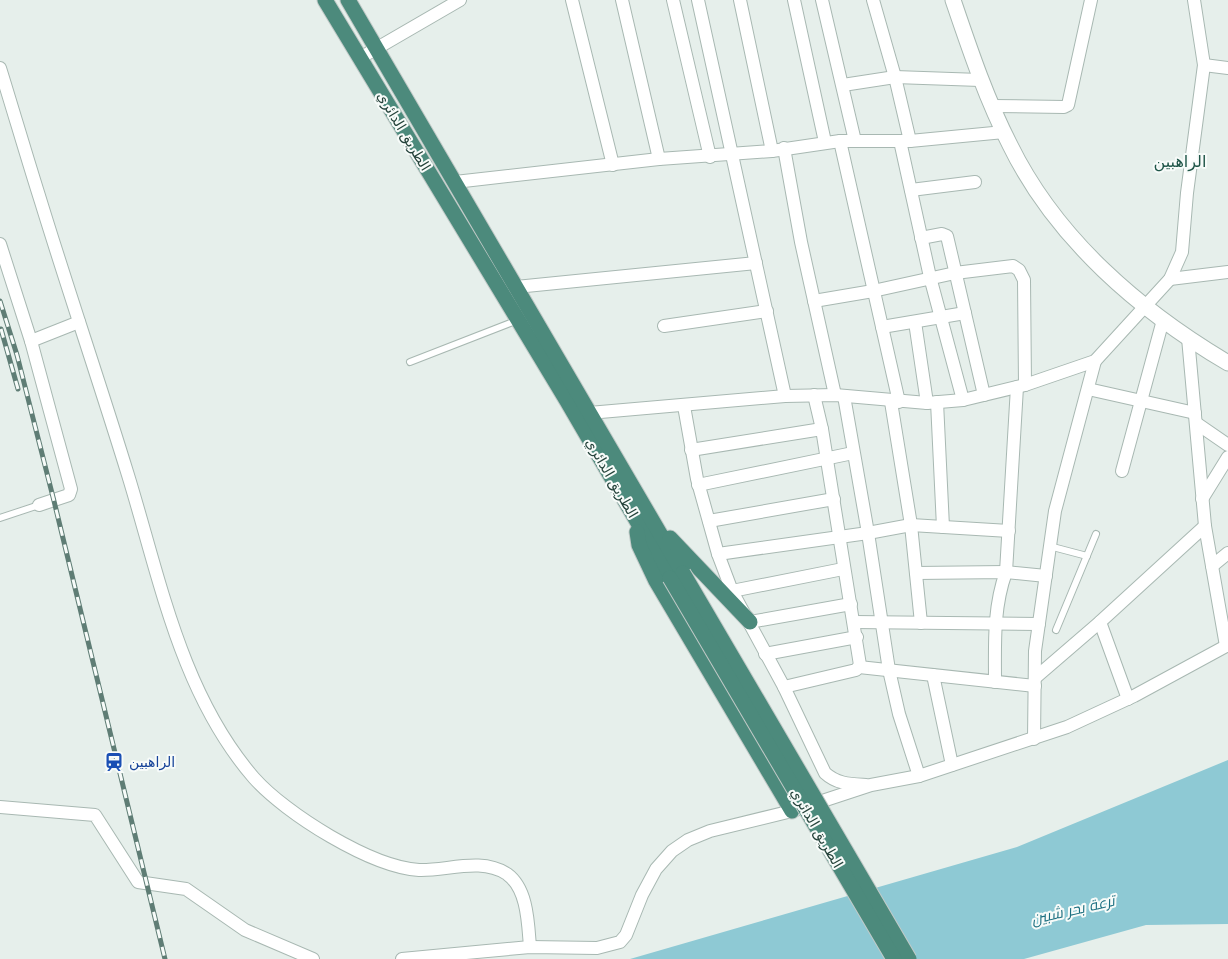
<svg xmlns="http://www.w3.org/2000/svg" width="1228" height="959" font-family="'DejaVu Sans',Cairo,sans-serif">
  <rect width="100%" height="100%" fill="#e6efeb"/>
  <path fill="#8ec9d4" d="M1228 760V924L1146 925 1024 959H630L1017 847Z"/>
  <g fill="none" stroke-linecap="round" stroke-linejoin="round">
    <g stroke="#a8b8b2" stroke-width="8">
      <g id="service">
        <path d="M410 362 518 320"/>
        <path d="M0 518 39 505"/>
        <path d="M1049 546 1087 556"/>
        <path d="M1056 630 1096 534"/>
      </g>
    </g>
    <g stroke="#a8b8b2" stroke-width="14">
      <g id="minor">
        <path d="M572 0 613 165"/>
        <path d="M622 0 659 159"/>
        <path d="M673 0 710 157"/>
        <path d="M698 0 785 396"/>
        <path d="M740 0 772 151"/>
        <path d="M794 0 825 142"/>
        <path d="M822 0 855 141"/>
        <path d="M873 0 895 77 910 141"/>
        <path d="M360 58 460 0"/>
        <path d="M1204 65 1228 68"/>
        <path d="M0 68C14 113 27 158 41 202 69 293 100 384 128 475 160 579 181 694 254 778 286 814 371 867 419 870 447 871 481 857 507 874 528 889 528 924 530 947"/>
        <path d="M843 85 895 77 980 80"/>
        <path d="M992 106 1064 107 1068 105 1091 0"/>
        <path d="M840 141 899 402"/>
        <path d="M900 141 930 277 963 400"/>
        <path d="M784 148 801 242 835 395"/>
        <path d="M455 182 659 159 772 151 840 141H910L1004 132"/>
        <path d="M911 190 975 182"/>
        <path d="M921 238 942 234 947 236 984 395"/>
        <path d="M0 244 31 341 71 489 69 495 39 505"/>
        <path d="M1170 279 1228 272"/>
        <path d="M516 287 756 263"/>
        <path d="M814 301 873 291 955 273 1013 266 1019 270 1024 280 1025 385"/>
        <path d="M915 322 927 403"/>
        <path d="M664 326 767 311"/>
        <path d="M882 327 965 313"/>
        <path d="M1188 338 1205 526 1226 646"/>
        <path d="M31 341 79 322"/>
        <path d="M1088 389 1195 413"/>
        <path d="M844 396 868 533 889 670 899 714 919 776"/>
        <path d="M891 402 911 525 921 623"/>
        <path d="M937 402 943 527"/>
        <path d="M684 406 697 479 718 554 732 591 784 687 825 773C837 784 850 784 866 785"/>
        <path d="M589 413 785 396 835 395 927 403 963 400 1025 385 1095 361 1170 279 1182 252 1187 193 1204 65 1194 0"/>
        <path d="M1196 423 1228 445"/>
        <path d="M691 450 822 429"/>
        <path d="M1122 471 1163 320"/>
        <path d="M698 485 853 453"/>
        <path d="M1202 499 1228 457"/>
        <path d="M709 521 834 499"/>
        <path d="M718 554 868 533 911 525 1009 531"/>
        <path d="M1212 566 1228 553"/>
        <path d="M916 573 1006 572 1046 576"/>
        <path d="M732 591 843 569"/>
        <path d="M750 622 851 604"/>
        <path d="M854 622 1039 624"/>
        <path d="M1100 622 1128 699"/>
        <path d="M765 654 857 637"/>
        <path d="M859 667 1035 686"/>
        <path d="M933 675 952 765"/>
        <path d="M1035 678 1100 622 1205 526"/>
        <path d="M995 682C995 644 993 608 1006 572L1017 387"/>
        <path d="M784 687 856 670 860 665 822 429 814 395"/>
        <path d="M1034 739 1035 651 1055 511 1095 361"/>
        <path d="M0 807 95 815 138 882 186 889 245 930 313 959"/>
        <path d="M402 959 530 947 597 948 620 942 626 935 642 895 656 869 672 851 688 840 710 831 792 811 871 785 919 776 1067 727 1134 696 1228 645"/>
      </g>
    </g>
    <g stroke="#a8b8b2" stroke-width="17">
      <path id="tertiary" d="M953 0C970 50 986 98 1010 145 1056 239 1140 311 1228 363"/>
    </g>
    <g stroke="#c2cac8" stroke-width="17">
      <g id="trunk">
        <path d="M325 0 567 401 670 578"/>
        <path d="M348 0 683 573"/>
        <path d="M637 532 639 545 656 581 792 811"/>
        <path d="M670 538 750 622"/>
      </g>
    </g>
    <use href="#service" stroke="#fff" stroke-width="6"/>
    <use href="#minor" stroke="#fff" stroke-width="12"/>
    <use href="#tertiary" stroke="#fff" stroke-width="15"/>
    <use href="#trunk" stroke="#4c8a7c" stroke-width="15"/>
    <g stroke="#5f7d75" stroke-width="5">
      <g id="rail">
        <path d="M0 301 17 355 54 501 165 959"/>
        <path d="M1 329 18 389"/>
      </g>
    </g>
    <use href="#rail" stroke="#f7fbf9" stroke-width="3" stroke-dasharray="9" stroke-linecap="butt"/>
    <g stroke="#c2cac8" stroke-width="17" stroke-linecap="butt">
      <g id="trunk-bridge">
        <path d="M683 573 909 959"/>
        <path d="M670 578 894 959"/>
      </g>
    </g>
    <use href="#trunk-bridge" stroke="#4c8a7c" stroke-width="15"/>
  </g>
  <defs>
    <g id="station-bare" transform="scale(1.5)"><path d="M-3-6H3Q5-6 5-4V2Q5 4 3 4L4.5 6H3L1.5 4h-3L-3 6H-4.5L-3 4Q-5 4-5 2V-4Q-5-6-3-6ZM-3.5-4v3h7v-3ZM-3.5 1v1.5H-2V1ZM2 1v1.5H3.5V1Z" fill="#1a4fb4" stroke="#f7fbf9" stroke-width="2.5" paint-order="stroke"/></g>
  </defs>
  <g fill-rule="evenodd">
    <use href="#station-bare" x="114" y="762"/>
  </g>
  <g text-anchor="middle" stroke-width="4" stroke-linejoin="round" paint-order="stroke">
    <g font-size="14" fill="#24423a" stroke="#f7fbf9">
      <text transform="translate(404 131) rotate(59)" y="5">الطريق الدائري</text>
      <text transform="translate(612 478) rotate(60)" y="5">الطريق الدائري</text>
      <text transform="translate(817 828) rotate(60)" y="5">الطريق الدائري</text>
    </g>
    <g font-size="14" fill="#164399" stroke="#f7fbf9" text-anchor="start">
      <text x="129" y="767">الراهبين</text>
    </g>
    <g font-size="15" font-style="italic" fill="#1c6f80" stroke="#f7fbf9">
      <text transform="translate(1073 910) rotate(-13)" y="5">ترعة بحر شبين</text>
    </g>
    <g font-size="16" fill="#1f5548" stroke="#f7fbf9">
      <text x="1180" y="167">الراهبين</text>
    </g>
  </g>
</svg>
